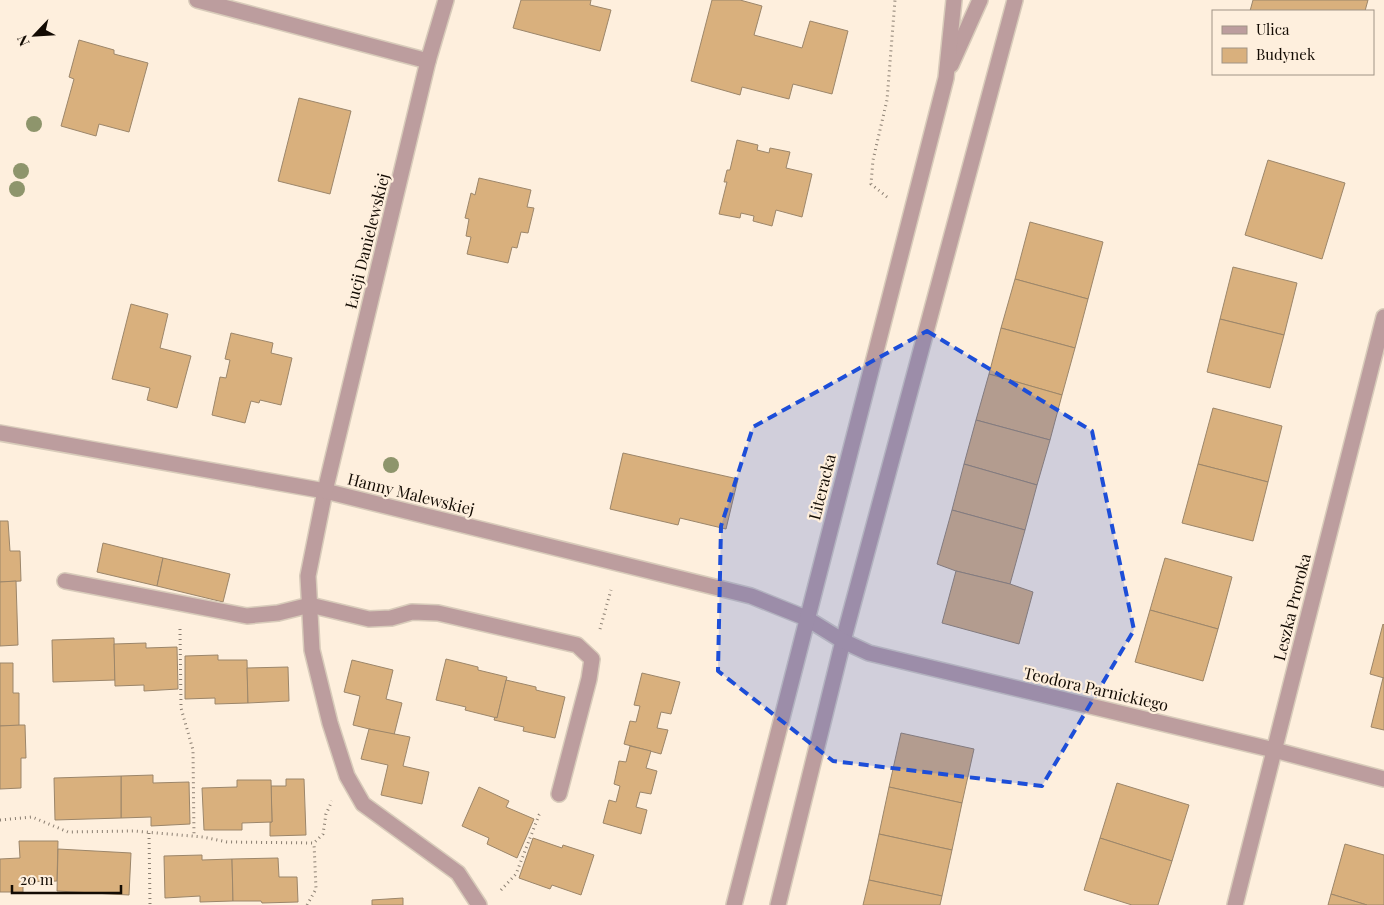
<svg xmlns="http://www.w3.org/2000/svg" width="1384" height="905" font-family="'Playfair Display',serif">
  <rect width="100%" height="100%" fill="#feefdd"/>
  <g fill="#d9b07d" stroke="#9c866a">
    <path d="M521 0H591L590 5 611 10 600 51 513 28Z"/>
    <path d="M712 0H740L762 6 754 35 802 48 810 21 848 31 832 94 793 84 789 99 742 87 740 95 691 81Z"/>
    <path d="M1253 0H1368L1365 11H1250Z"/>
    <path d="M79 40 114 50V54L148 63 129 132 99 124 96 136 61 126 74 79 69 77Z"/>
    <path d="M299 98 351 111 330 194 278 181Z"/>
    <path d="M737 140 758 145 757 150 769 153 770 148 790 152 786 168 812 174 802 217 776 210 772 226 753 221 754 216 741 213 740 218 719 214 727 182H724L727 170H730Z"/>
    <path d="M1268 160 1345 183 1322 259 1245 235Z"/>
    <path d="M479 178 531 190 527 207 534 208 528 233 521 232 517 248 512 247 508 263 467 254 471 237 466 236 469 219 465 218 471 193 475 195Z"/>
    <path d="M1030 222 1103 242 1088 299 1015 279Z"/>
    <path d="M1233 267 1297 283 1284 335 1220 319Z"/>
    <path d="M1015 279 1088 299 1075 348 1001 328Z"/>
    <path d="M131 304 168 314 160 348 191 356 177 408 147 400 150 388 112 379Z"/>
    <path d="M1220 319 1284 335 1270 388 1207 372Z"/>
    <path d="M1001 328 1075 348 1062 395 989 374Z"/>
    <path d="M231 333 273 343 271 353 292 358 281 405 260 400 259 403 251 401 245 423 212 415 220 377 226 378 230 360 225 359Z"/>
    <path d="M989 374 1062 395 1050 440 976 420Z"/>
    <path d="M1213 408 1282 426 1268 482 1198 464Z"/>
    <path d="M976 420 1050 440 1037 485 964 464Z"/>
    <path d="M623 453 738 479 726 529 680 518 678 525 610 509Z"/>
    <path d="M964 464 1037 485 1025 530 952 510Z"/>
    <path d="M1198 464 1268 482 1253 541 1182 523Z"/>
    <path d="M952 510 1025 530 1010 584 956 571 937 564Z"/>
    <path d="M0 521H8L10 551H20L21 581 0 582Z"/>
    <path d="M103 543 163 558 157 586 97 572Z"/>
    <path d="M163 558 230 574 223 602 157 586Z"/>
    <path d="M1165 558 1232 577 1218 629 1150 610Z"/>
    <path d="M956 571 1010 584 1033 592 1019 644 942 623Z"/>
    <path d="M16 581 18 645 0 646V582Z"/>
    <path d="M1150 610 1218 629 1203 681 1135 662Z"/>
    <path d="M1383 624 1384 625V678L1370 674Z"/>
    <path d="M114 638 115 680 53 682 52 640Z"/>
    <path d="M146 643V648L177 647 178 689 144 691V685L115 686 114 644Z"/>
    <path d="M218 655V660H247L248 703 215 704V698L185 699V656Z"/>
    <path d="M446 659 478 667V670L507 677 497 718 465 710 466 707 436 700Z"/>
    <path d="M352 660 393 670 386 699 402 703 394 735 353 725 360 696 344 692Z"/>
    <path d="M0 663H13V693H19V726H0Z"/>
    <path d="M288 667 289 701 248 703 247 668Z"/>
    <path d="M642 673 680 682 671 714 661 712 657 728 668 730 661 754 624 744 630 721 636 722 640 706 634 705Z"/>
    <path d="M1383 678H1384V730L1371 727Z"/>
    <path d="M506 680 536 687V690L565 697 555 738 523 731 524 727 494 720 495 717 497 718Z"/>
    <path d="M20 725H25L26 758H21V788L0 789V726Z"/>
    <path d="M369 729 410 737 403 766 429 772 422 804 381 795 388 765 361 759Z"/>
    <path d="M901 733 974 749 962 803 889 787Z"/>
    <path d="M630 746 651 751 646 768 657 771 651 794 640 792 636 807 647 810 641 834 603 823 609 800 616 802 620 786 614 784 619 761 626 762Z"/>
    <path d="M153 775V783L189 782 190 824 151 826V817L121 818V776Z"/>
    <path d="M121 776V818L55 820 54 778Z"/>
    <path d="M286 779H304L306 835 270 836V822H272L271 786H286Z"/>
    <path d="M237 780H271L272 822 242 823V830H204L202 788 237 787Z"/>
    <path d="M1117 783 1189 805 1172 861 1100 838Z"/>
    <path d="M479 787 509 801 506 807 534 819 517 858 487 844 489 838 462 826Z"/>
    <path d="M889 787 962 803 952 850 879 834Z"/>
    <path d="M879 834 952 850 942 896 869 880Z"/>
    <path d="M533 838 562 848 563 845 594 855 581 895 552 885 550 889 519 878Z"/>
    <path d="M1100 838 1172 861 1158 905H1132L1084 890Z"/>
    <path d="M19 841H58L57 881 23 882V892H0V859L20 858Z"/>
    <path d="M1345 844 1384 855V905H1367L1331 894Z"/>
    <path d="M58 849 131 853 129 895 57 891Z"/>
    <path d="M202 855V860L232 859 233 901 200 902V896L165 898 164 856Z"/>
    <path d="M278 858 279 877H297L298 902 262 903 261 901H233L232 859Z"/>
    <path d="M869 880 942 896 940 905H863Z"/>
    <path d="M1331 894 1367 905H1328Z"/>
    <path d="M403 898V905H372V900Z"/>
  </g>
  <g fill="none" stroke-linecap="round" stroke-linejoin="round">
    <g stroke="#d8cbba" stroke-width="18">
      <g id="lane">
        <path d="M325 491 308 576 312 650 330 723 347 776 363 804 458 873 479 905"/>
        <path d="M65 581 247 616 278 613 310 605 369 619 391 618 412 612 438 613 577 645 592 659 589 679 559 794"/>
        <path d="M778 905 843 641 1015 0"/>
      </g>
    </g>
    <g stroke="#d8cbba" stroke-width="18">
      <g id="street">
        <path d="M197 0 428 61"/>
        <path d="M951 65 980 0"/>
        <path d="M0 433 325 491 751 596 806 618 843 641 869 653 1274 750 1384 779"/>
        <path d="M325 491 428 61 446 0"/>
        <path d="M734 905 946 78 954 0"/>
        <path d="M1235 905 1384 317"/>
      </g>
    </g>
    <g stroke="#8a7e71" stroke-width="3" stroke-dasharray="1 4" stroke-linecap="butt">
      <path d="M887 197 871 184 873 160 887 100 895 0"/>
      <path d="M180 629 181 708 193 750 194 837"/>
      <path d="M600 629 611 590"/>
      <path d="M0 820 32 817 68 832 134 831 203 837 227 842 314 843 323 834 326 814 332 801"/>
      <path d="M149 833 150 905"/>
      <path d="M501 890 516 874 539 815 542 812"/>
      <path d="M307 905 316 889 314 843"/>
    </g>
    <use href="#lane" stroke="#bc9d9e" stroke-width="15"/>
    <use href="#street" stroke="#bc9d9e" stroke-width="15"/>
  </g>
  <g fill="#8e956c">
    <circle cx="34" cy="124" r="8"/>
    <circle cx="21" cy="171" r="8"/>
    <circle cx="17" cy="189" r="8"/>
    <circle cx="391" cy="465" r="8"/>
  </g>
  <path fill="#1d4ed8" fill-opacity="0.2" stroke="#1d4ed8" stroke-width="4" stroke-dasharray="10 6" stroke-linejoin="round" d="M927 331 1092 431 1134 630 1042 786 833 761 718 671 721 526 753 427Z"/>
  <g text-anchor="middle" stroke-width="4.5" stroke-linejoin="round" paint-order="stroke">
    <g font-size="16" fill="#130b03" stroke="#feefdd">
      <text transform="translate(367 241) rotate(-76)" y="6">Łucji Danielewskiej</text>
      <text transform="translate(822 487) rotate(-76)" y="6">Literacka</text>
      <text transform="translate(411 494) rotate(14)" y="6">Hanny Malewskiej</text>
      <text transform="translate(1292 607) rotate(-76)" y="6">Leszka Proroka</text>
      <text transform="translate(1096 689) rotate(13)" y="6">Teodora Parnickiego</text>
    </g>
  </g>
  <rect x="1212" y="10" width="162" height="65" fill="#feefdd" stroke="#a09486"/>
  <rect x="1222" y="26" width="25" height="8" fill="#bc9d9e" stroke="#a09486"/>
  <text x="1256" y="35" font-size="15" fill="#130b03">Ulica</text>
  <rect x="1222" y="48" width="25" height="15" fill="#d9b07d" stroke="#a09486"/>
  <text x="1256" y="60" font-size="15" fill="#130b03">Budynek</text>
  <g transform="translate(35 35) rotate(245)" stroke="#feefdd" stroke-width="4" paint-order="stroke">
  <path d="M0-4L9 19L0 12L-9 19Z" fill="#130b03"/>
  <text y="-8" font-size="14" font-weight="bold" text-anchor="middle" fill="#130b03">N</text>
  </g>
  <path d="M12 885v8h109v-8" fill="none" stroke="#130b03" stroke-width="2.5"/>
  <text x="20" y="885" font-size="15" fill="#130b03" stroke="#feefdd" stroke-width="4" paint-order="stroke">20 m</text>
</svg>
